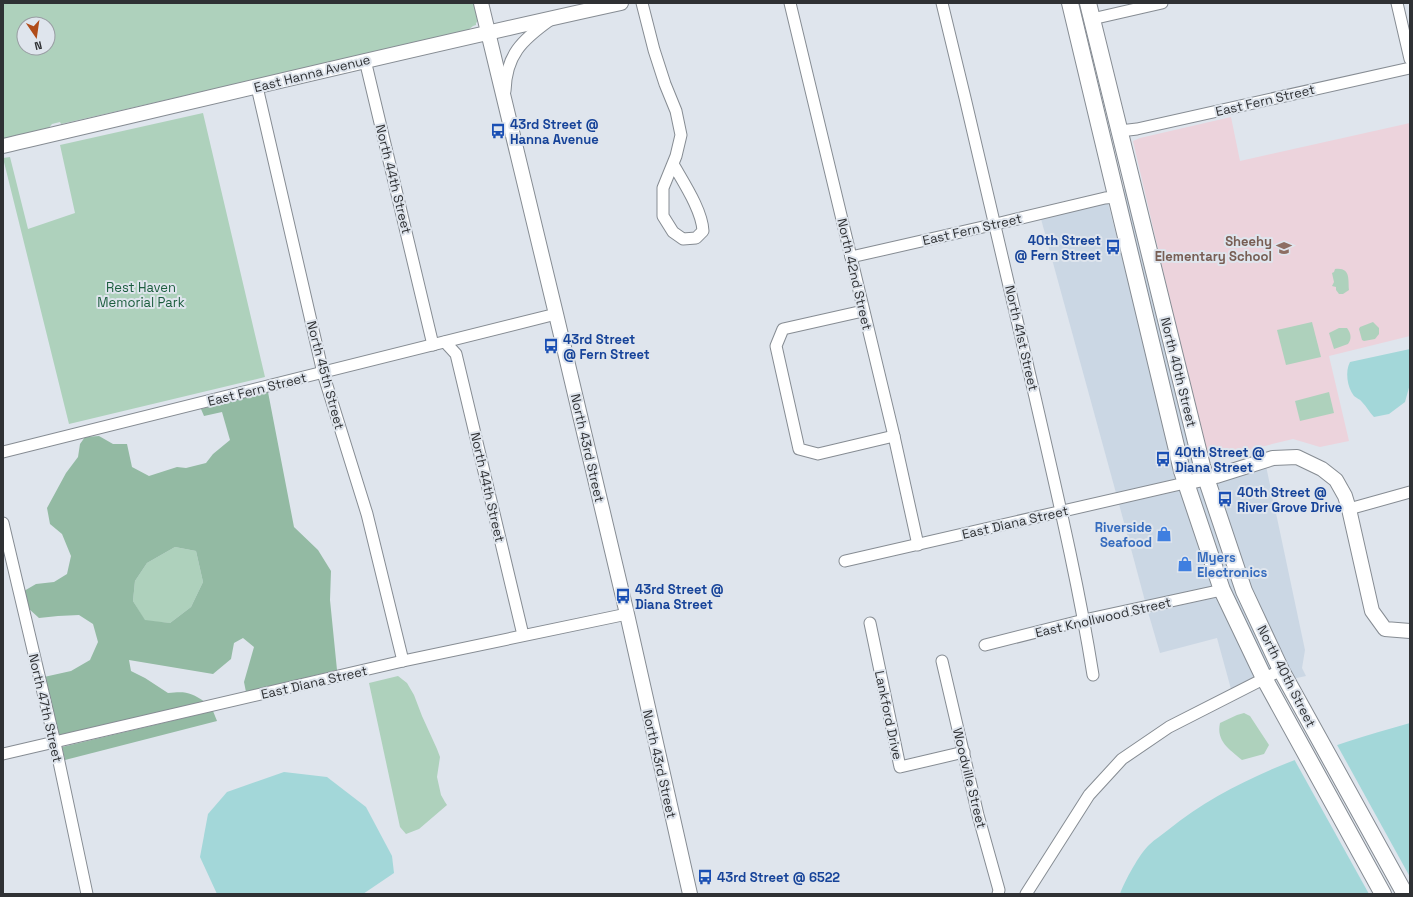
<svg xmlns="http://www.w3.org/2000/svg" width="1413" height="897" font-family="'Space Grotesk',sans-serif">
  <rect width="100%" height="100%" fill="#dfe5ed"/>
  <g fill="#cbd7e4">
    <path d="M1128 188 1200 475 1189 477 1115 191Z"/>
    <path d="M1108 203 1179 479 1116 493 1041 219Z"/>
    <path d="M1266 466 1305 650 1302 668 1306 676 1292 679 1246 585 1214 483Z"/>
    <path d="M1204 486 1274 667 1266 671 1227 588 1192 488Z"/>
    <path d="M1182 490 1216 586 1145 601 1119 504Z"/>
    <path d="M1220 597 1257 675 1231 689 1217 638 1160 653 1148 612Z"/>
  </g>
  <path fill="#ecd3dc" d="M1231 117 1240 161 1410 123V336L1329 356 1349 441 1320 447 1293 439 1207 460 1133 141 1140 138Z"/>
  <g fill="#aed1bc" fill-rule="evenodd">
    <path d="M3 3H475L478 15V21L476 23V25L473 26 467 31 61 124 60 122 52 124 48 129 3 140ZM24 24H48V48H24Z"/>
    <path d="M203 113 265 377 69 424 3 158 10 157 28 229 75 213 60 145Z"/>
    <path d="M1335 269C1351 267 1348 280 1349 290L1343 294H1339L1336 290V287L1332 286 1334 282 1332 273 1334 272Z"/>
    <path d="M1312 322 1321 357 1286 365 1277 330Z"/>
    <path d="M1373 322 1379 328V334L1375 339 1364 341 1362 340 1359 329 1360 327Z"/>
    <path d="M1339 328H1347C1351 333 1352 339 1348 344L1334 349 1329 333Z"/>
    <path d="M1329 392 1334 413 1300 421 1295 401Z"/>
    <path d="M175 547 196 551 203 582 191 607 170 623 145 621 133 601 135 581 147 563Z"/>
    <path d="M398 676 407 683 414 695 422 716 437 749 440 757 437 777 441 795 445 802 447 805 419 829 406 834 400 827 369 683Z"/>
    <path d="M1244 713 1250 716 1269 745 1264 754 1242 760C1229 749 1216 741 1220 723L1237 715Z"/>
  </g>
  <g fill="#93baa3" fill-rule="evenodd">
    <path d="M268 392 294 527 318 550 331 571 330 600 337 670 246 692 244 682 254 647 243 638 234 643 231 659 213 674 129 660 131 671 145 678 168 693C185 691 191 692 205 702L59 736 44 677 71 671 90 660 98 642 93 624 79 615 58 616 39 618 28 608 24 591 36 584 54 582 67 574 71 556 62 534 50 524 47 508 66 473 78 457 80 444 85 437 99 436 113 444H127L132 467 149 476 177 467 186 468 206 463 213 454 230 440 222 412 204 416 201 409ZM175 547 196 551 203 582 191 607 170 623 145 620 133 601 135 581 147 563Z"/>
    <path d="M213 711 217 721 65 760 62 747Z"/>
  </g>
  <g fill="#a3d7d9">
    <path d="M1410 349V384L1405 402 1389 414 1374 417C1369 412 1367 407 1362 402 1360 399 1356 398 1354 396 1347 387 1345 371 1350 362Z"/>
    <path d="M1410 723V894H1120C1124 882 1140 853 1149 845 1155 839 1162 835 1168 830 1237 774 1326 747 1410 723Z"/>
    <path d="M284 772 327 777 366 807 392 856 394 873 363 894H217L200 857 208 814 227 792Z"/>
  </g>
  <path fill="#dfe5ed" d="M1336 743 1410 877V894H1369L1294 759Z"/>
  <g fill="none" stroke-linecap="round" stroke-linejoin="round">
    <g stroke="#868c93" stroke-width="13">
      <g id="minor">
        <path d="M642 3 654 50 665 84 676 111 681 135 676 156 663 188V216L673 232 683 239 696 238 703 231C702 210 683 182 673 164"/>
        <path d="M790 3 894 436 918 545"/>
        <path d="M942 3C974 134 1005 265 1035 397 1056 489 1078 581 1093 675"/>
        <path d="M1397 3 1410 59"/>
        <path d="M1092 19 1162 3"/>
        <path d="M365 60 433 345"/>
        <path d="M257 87 323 373 367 514 403 661"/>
        <path d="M505 91C506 55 522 40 550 20"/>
        <path d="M1120 131 1137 129 1410 68"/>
        <path d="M851 257 996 224 1105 198 1116 197"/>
        <path d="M863 311 783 329 776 346 799 449 818 454 894 436"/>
        <path d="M445 342 456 354 523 635"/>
        <path d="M3 452 556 314"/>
        <path d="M1349 509 1410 492"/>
        <path d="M3 523 55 743 87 894"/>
        <path d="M845 561 1185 483"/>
        <path d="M870 623 900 767 964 752"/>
        <path d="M985 645 1084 620 1222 590"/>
        <path d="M942 661 978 815 999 890 998 894"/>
        <path d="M3 754 403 661 627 614"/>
        <path d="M1026 894 1089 795 1122 759 1169 727 1281 670"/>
      </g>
    </g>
    <g stroke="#868c93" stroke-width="16">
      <g id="tertiary">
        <path d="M481 3 556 314 627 614 690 894"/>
        <path d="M3 146C209 98 415 48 621 3"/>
        <path d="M1185 483 1216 476 1273 458 1297 457 1322 469 1336 480 1345 496 1349 509 1372 611 1385 629 1410 631"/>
      </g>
    </g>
    <g stroke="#868c93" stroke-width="18">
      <g id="secondary">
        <path d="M1070 3 1182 471 1222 590 1264 678 1383 894"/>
        <path d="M1088 3 1202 466 1244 591 1281 670 1405 894"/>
      </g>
    </g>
    <use href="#minor" stroke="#fff" stroke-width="11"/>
    <use href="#tertiary" stroke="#fff" stroke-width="14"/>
    <use href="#secondary" stroke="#fff" stroke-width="16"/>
  </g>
  <defs>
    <g id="bus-bare" transform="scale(1.2)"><path d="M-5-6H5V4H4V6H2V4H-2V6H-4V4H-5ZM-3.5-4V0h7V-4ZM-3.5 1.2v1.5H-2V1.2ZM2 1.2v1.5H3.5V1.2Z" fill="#1a4fb4" stroke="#dfe5ed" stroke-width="2.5" paint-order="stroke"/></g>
    <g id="school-bare" transform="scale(1.2)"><path d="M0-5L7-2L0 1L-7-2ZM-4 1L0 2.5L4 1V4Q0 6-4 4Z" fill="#8d6e63" stroke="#dfe5ed" stroke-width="2.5" paint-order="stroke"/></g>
    <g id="shop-bare" transform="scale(1.2)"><path d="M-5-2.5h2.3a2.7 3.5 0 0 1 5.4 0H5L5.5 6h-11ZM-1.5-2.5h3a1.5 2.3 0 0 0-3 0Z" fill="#3f7fe0" stroke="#dfe5ed" stroke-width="2.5" paint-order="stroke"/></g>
  </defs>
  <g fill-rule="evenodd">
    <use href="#bus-bare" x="498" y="131"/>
    <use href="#bus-bare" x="1113" y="247"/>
    <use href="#school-bare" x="1284" y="248"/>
    <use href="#bus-bare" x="551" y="346"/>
    <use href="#bus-bare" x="1163" y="459"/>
    <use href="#bus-bare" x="1225" y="499"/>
    <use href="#shop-bare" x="1164" y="534"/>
    <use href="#shop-bare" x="1185" y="564"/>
    <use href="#bus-bare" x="623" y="596"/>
    <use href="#bus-bare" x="705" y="877"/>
  </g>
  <g text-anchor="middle" stroke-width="4" stroke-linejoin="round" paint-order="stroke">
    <g font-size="13" fill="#2f3134" stroke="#dfe5ed">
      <text transform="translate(312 73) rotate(-14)" y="5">East Hanna Avenue</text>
      <text transform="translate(1265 100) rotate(-13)" y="5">East Fern Street</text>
      <text transform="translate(394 179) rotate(76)" y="5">North 44th Street</text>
      <text transform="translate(972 229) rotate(-13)" y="5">East Fern Street</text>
      <text transform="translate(855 274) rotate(77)" y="5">North 42nd Street</text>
      <text transform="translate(1022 338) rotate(77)" y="5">North 41st Street</text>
      <text transform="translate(1179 372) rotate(76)" y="5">North 40th Street</text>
      <text transform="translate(326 375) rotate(75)" y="5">North 45th Street</text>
      <text transform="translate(257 389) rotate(-14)" y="5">East Fern Street</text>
      <text transform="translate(588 448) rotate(77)" y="5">North 43rd Street</text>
      <text transform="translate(488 487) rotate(77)" y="5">North 44th Street</text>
      <text transform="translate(1015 522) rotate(-13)" y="5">East Diana Street</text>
      <text transform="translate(1103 617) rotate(-13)" y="5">East Knollwood Street</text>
      <text transform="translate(1287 676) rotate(63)" y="5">North 40th Street</text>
      <text transform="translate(314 682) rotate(-13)" y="5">East Diana Street</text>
      <text transform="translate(46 708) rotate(77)" y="5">North 47th Street</text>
      <text transform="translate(889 715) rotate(78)" y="5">Lankford Drive</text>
      <text transform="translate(660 764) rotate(77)" y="5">North 43rd Street</text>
      <text transform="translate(970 778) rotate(76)" y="5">Woodville Street</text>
    </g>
    <g font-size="13" font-weight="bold" fill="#164399" stroke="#dfe5ed" text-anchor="start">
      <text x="510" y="129">43rd Street @<tspan x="510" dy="15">Hanna Avenue</tspan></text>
      <text x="1101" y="245" text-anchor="end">40th Street<tspan x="1101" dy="15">@ Fern Street</tspan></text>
      <text x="563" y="344">43rd Street<tspan x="563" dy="15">@ Fern Street</tspan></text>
      <text x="1175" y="457">40th Street @<tspan x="1175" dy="15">Diana Street</tspan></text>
      <text x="1237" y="497">40th Street @<tspan x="1237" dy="15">River Grove Drive</tspan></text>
      <text x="635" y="594">43rd Street @<tspan x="635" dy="15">Diana Street</tspan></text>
      <text x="717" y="882">43rd Street @ 6522</text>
    </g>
    <g font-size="13" font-weight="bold" fill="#785e54" stroke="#dfe5ed" text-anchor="end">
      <text x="1272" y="246">Sheehy<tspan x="1272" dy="15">Elementary School</tspan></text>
    </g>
    <g font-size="13" fill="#1c5d3e" stroke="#dfe5ed">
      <text x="141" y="292">Rest Haven<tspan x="141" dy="15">Memorial Park</tspan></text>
    </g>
    <g font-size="13" font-weight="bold" fill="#366cbe" stroke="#dfe5ed" text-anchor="end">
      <text x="1152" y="532">Riverside<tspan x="1152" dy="15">Seafood</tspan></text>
      <text x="1197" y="562" text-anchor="start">Myers<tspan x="1197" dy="15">Electronics</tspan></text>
    </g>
  </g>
  <rect width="1413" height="897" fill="none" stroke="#2f3134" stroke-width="8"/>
  <g transform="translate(36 36) rotate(167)"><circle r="19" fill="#dfe5ed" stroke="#999da3"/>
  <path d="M0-3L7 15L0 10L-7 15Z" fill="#b04c19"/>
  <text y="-6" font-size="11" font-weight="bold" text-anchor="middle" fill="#2f3134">N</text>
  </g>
</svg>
